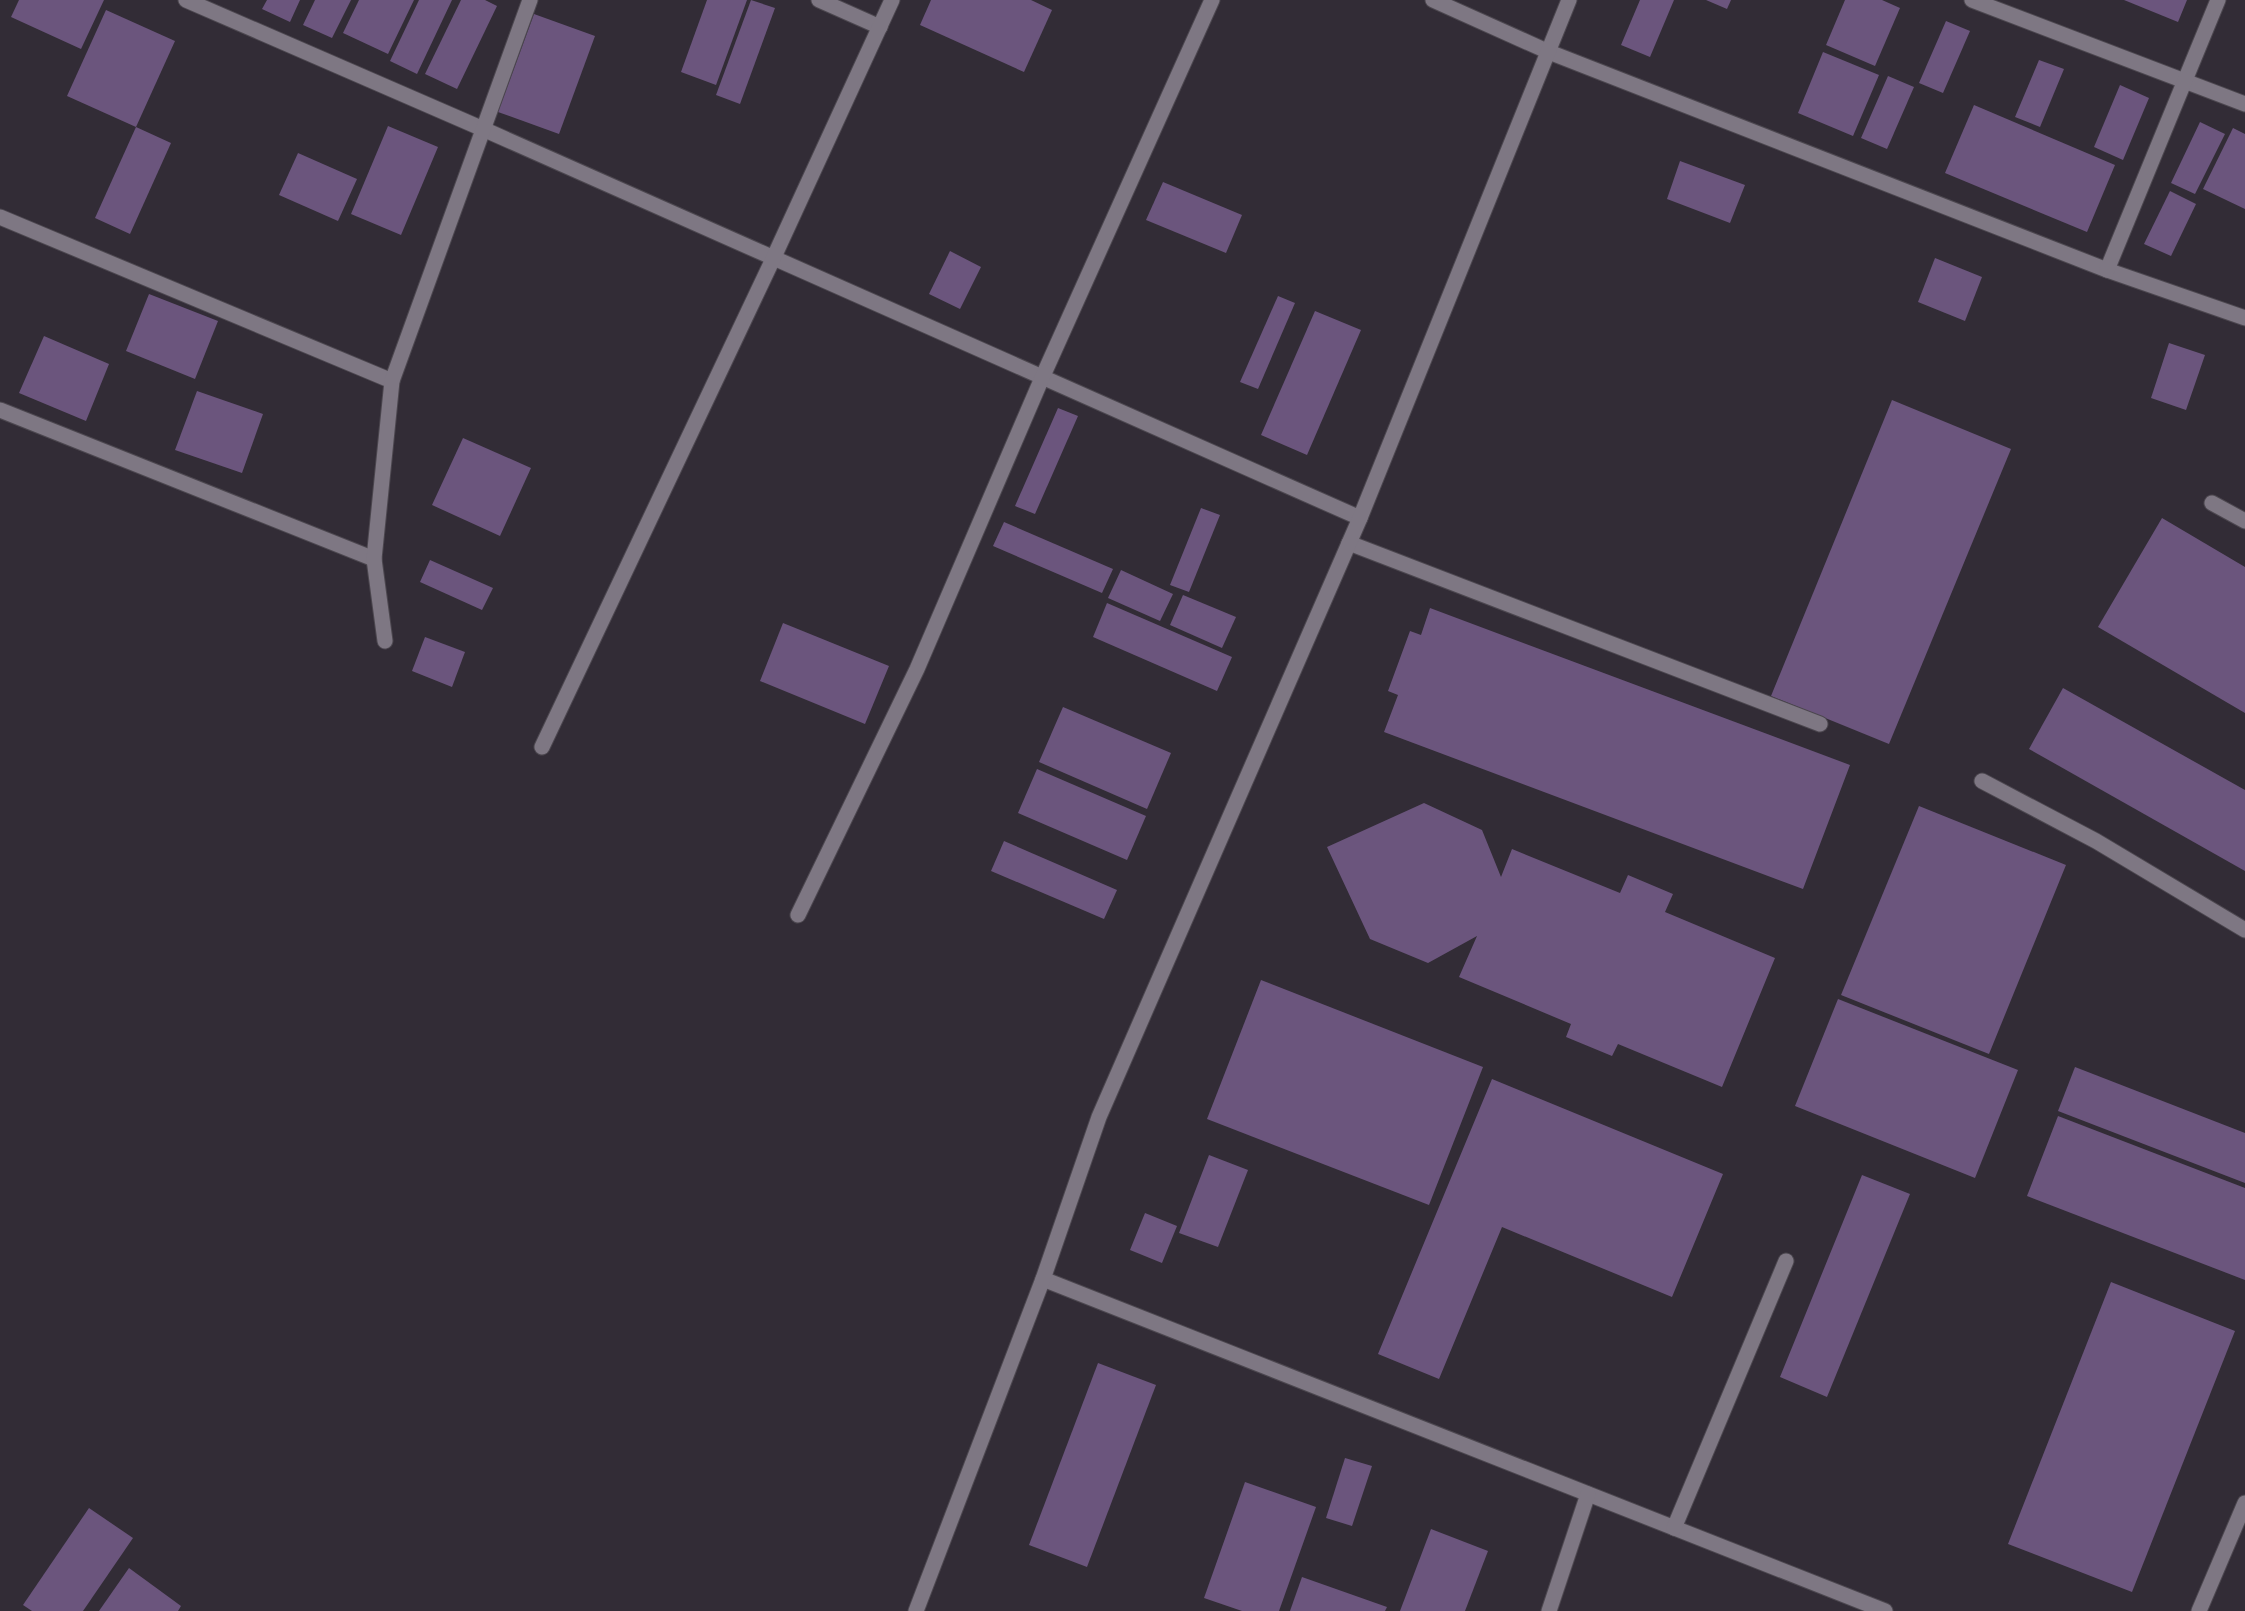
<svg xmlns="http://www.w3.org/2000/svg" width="2245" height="1611" font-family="'Sofia Sans Condensed',sans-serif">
  <rect width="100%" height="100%" fill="#322c36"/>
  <g fill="#6b557d">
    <path d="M19 0H104L81 49 11 17Z"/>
    <path d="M267 0H300L290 22 262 9Z"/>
    <path d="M315 0H351L332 38 303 25Z"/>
    <path d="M359 0H414L388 54 343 33Z"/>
    <path d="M419 0H452L417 74 390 61Z"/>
    <path d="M461 0H485L497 6 457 89 425 74Z"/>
    <path d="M707 0H747L716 85 681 72Z"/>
    <path d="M751 0 775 8 740 104 716 95Z"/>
    <path d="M931 0H1031L1052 10 1024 72 920 25Z"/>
    <path d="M1640 0H1674L1650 57 1621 45Z"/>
    <path d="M1706 0H1731L1727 9Z"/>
    <path d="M1845 0H1882L1900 8 1875 66 1826 45Z"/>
    <path d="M2124 0H2187L2178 22Z"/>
    <path d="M106 10 175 41 136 127 67 96Z"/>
    <path d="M534 14 595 36 559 134 498 112Z"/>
    <path d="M1946 21 1970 31 1943 93 1919 83Z"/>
    <path d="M1823 52 1879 75 1853 136 1798 113Z"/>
    <path d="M2039 60 2064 69 2040 127 2015 117Z"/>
    <path d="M1888 76 1914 87 1887 149 1861 138Z"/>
    <path d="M2120 85 2149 98 2123 160 2094 147Z"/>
    <path d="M1974 105 2115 165 2087 232 1945 173Z"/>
    <path d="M2200 122 2225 134 2195 194 2171 183Z"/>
    <path d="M388 126 438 147 401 235 351 214Z"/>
    <path d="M136 127 171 143 130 234 95 218Z"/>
    <path d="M2233 128 2245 134V209L2203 189Z"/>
    <path d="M298 153 357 179 338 221 279 195Z"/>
    <path d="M1680 161 1745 185 1730 223 1667 199Z"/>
    <path d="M1163 182 1242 215 1226 253 1146 220Z"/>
    <path d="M2170 191 2196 204 2171 256 2144 244Z"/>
    <path d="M950 251 981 267 960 309 929 294Z"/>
    <path d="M1935 258 1982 277 1965 321 1918 302Z"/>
    <path d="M149 294 218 321 195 379 126 351Z"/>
    <path d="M1278 296 1295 303 1258 389 1240 382Z"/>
    <path d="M1315 311 1361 330 1307 455 1261 435Z"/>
    <path d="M44 336 109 364 86 421 19 393Z"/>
    <path d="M2169 343 2205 355 2186 410 2151 398Z"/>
    <path d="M197 391 263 414 242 473 175 450Z"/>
    <path d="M1892 400 2011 449 1889 744 1771 696Z"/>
    <path d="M1058 408 1078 416 1035 514 1015 506Z"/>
    <path d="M463 438 531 468 500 536 432 505Z"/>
    <path d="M1201 508 1220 515 1189 592 1170 585Z"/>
    <path d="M2162 518 2245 567V713L2098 627Z"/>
    <path d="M1004 522 1113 569 1102 593 993 546Z"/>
    <path d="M430 560 493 588 482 610 420 582Z"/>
    <path d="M1121 570 1173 594 1160 621 1108 598Z"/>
    <path d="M1183 595 1236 617 1222 648 1170 625Z"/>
    <path d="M1107 603 1232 657 1217 691 1093 637Z"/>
    <path d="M1430 608 1850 765 1803 889 1384 732 1398 695 1388 691 1410 631 1421 635Z"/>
    <path d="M783 623 889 666 865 724 760 681Z"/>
    <path d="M425 637 465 652 452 687 412 671Z"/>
    <path d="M2063 688 2245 790V871L2029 749Z"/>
    <path d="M1063 707 1171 753 1147 809 1039 762Z"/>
    <path d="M1037 769 1146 816 1127 860 1018 813Z"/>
    <path d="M1424 803 1482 830 1501 877 1512 849 1620 893 1628 875 1673 894 1665 912 1775 958 1722 1087 1618 1044 1612 1056 1566 1037 1571 1024 1459 977 1477 936 1428 963 1370 939 1327 847Z"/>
    <path d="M1919 806 2066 865 1989 1054 1841 995Z"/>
    <path d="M1004 841 1117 890 1104 919 991 871Z"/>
    <path d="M1261 980 1483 1067 1429 1205 1207 1119Z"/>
    <path d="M1838 999 2018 1070 1975 1178 1795 1106Z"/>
    <path d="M2075 1067 2245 1133V1183L2058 1111Z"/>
    <path d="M1492 1079 1723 1174 1672 1297 1502 1227 1439 1379 1378 1354Z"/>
    <path d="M2058 1116 2245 1188V1280L2027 1196Z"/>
    <path d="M1209 1155 1248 1170 1218 1247 1179 1233Z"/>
    <path d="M1862 1175 1910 1194 1827 1397 1780 1377Z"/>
    <path d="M1145 1213 1177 1226 1162 1263 1130 1250Z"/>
    <path d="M2111 1282 2235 1331 2132 1592 2008 1544Z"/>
    <path d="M1098 1363 1156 1385 1087 1567 1029 1545Z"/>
    <path d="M1345 1458 1372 1466 1352 1526 1326 1518Z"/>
    <path d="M1245 1482 1316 1507 1279 1611H1242L1204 1598Z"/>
    <path d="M89 1508 133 1538 83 1611H32L23 1605Z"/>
    <path d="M1431 1529 1488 1551 1465 1611H1400Z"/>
    <path d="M129 1568 181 1606 178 1611H99Z"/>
    <path d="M1302 1577 1387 1607 1385 1611H1290Z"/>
  </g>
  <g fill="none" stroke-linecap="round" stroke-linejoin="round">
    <g stroke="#4c474f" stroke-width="17">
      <g id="minor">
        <path d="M186 0 483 129 1360 518"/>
        <path d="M819 0 880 27"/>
        <path d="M1433 0 1549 52 2107 270 2245 318"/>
        <path d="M1972 0 2245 104"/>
        <path d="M0 217 392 381"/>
        <path d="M2107 270 2218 0"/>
        <path d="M0 410 374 559"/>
        <path d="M2212 503 2245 521"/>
        <path d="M1349 543 1820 724"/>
        <path d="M385 641 374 559 392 381 530 0"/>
        <path d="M542 747 773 259 892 0"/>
        <path d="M1982 781 2096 841 2245 930"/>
        <path d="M798 915 917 669 1042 378 1212 0"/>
        <path d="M1043 1279 1885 1611"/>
        <path d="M1674 1528 1786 1261"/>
        <path d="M916 1611 1043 1279 1099 1117 1360 518 1569 0"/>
        <path d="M1549 1611 1588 1494"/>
        <path d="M2199 1611 2245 1503"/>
      </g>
    </g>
    <use href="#minor" stroke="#7e7783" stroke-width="15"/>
  </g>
</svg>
